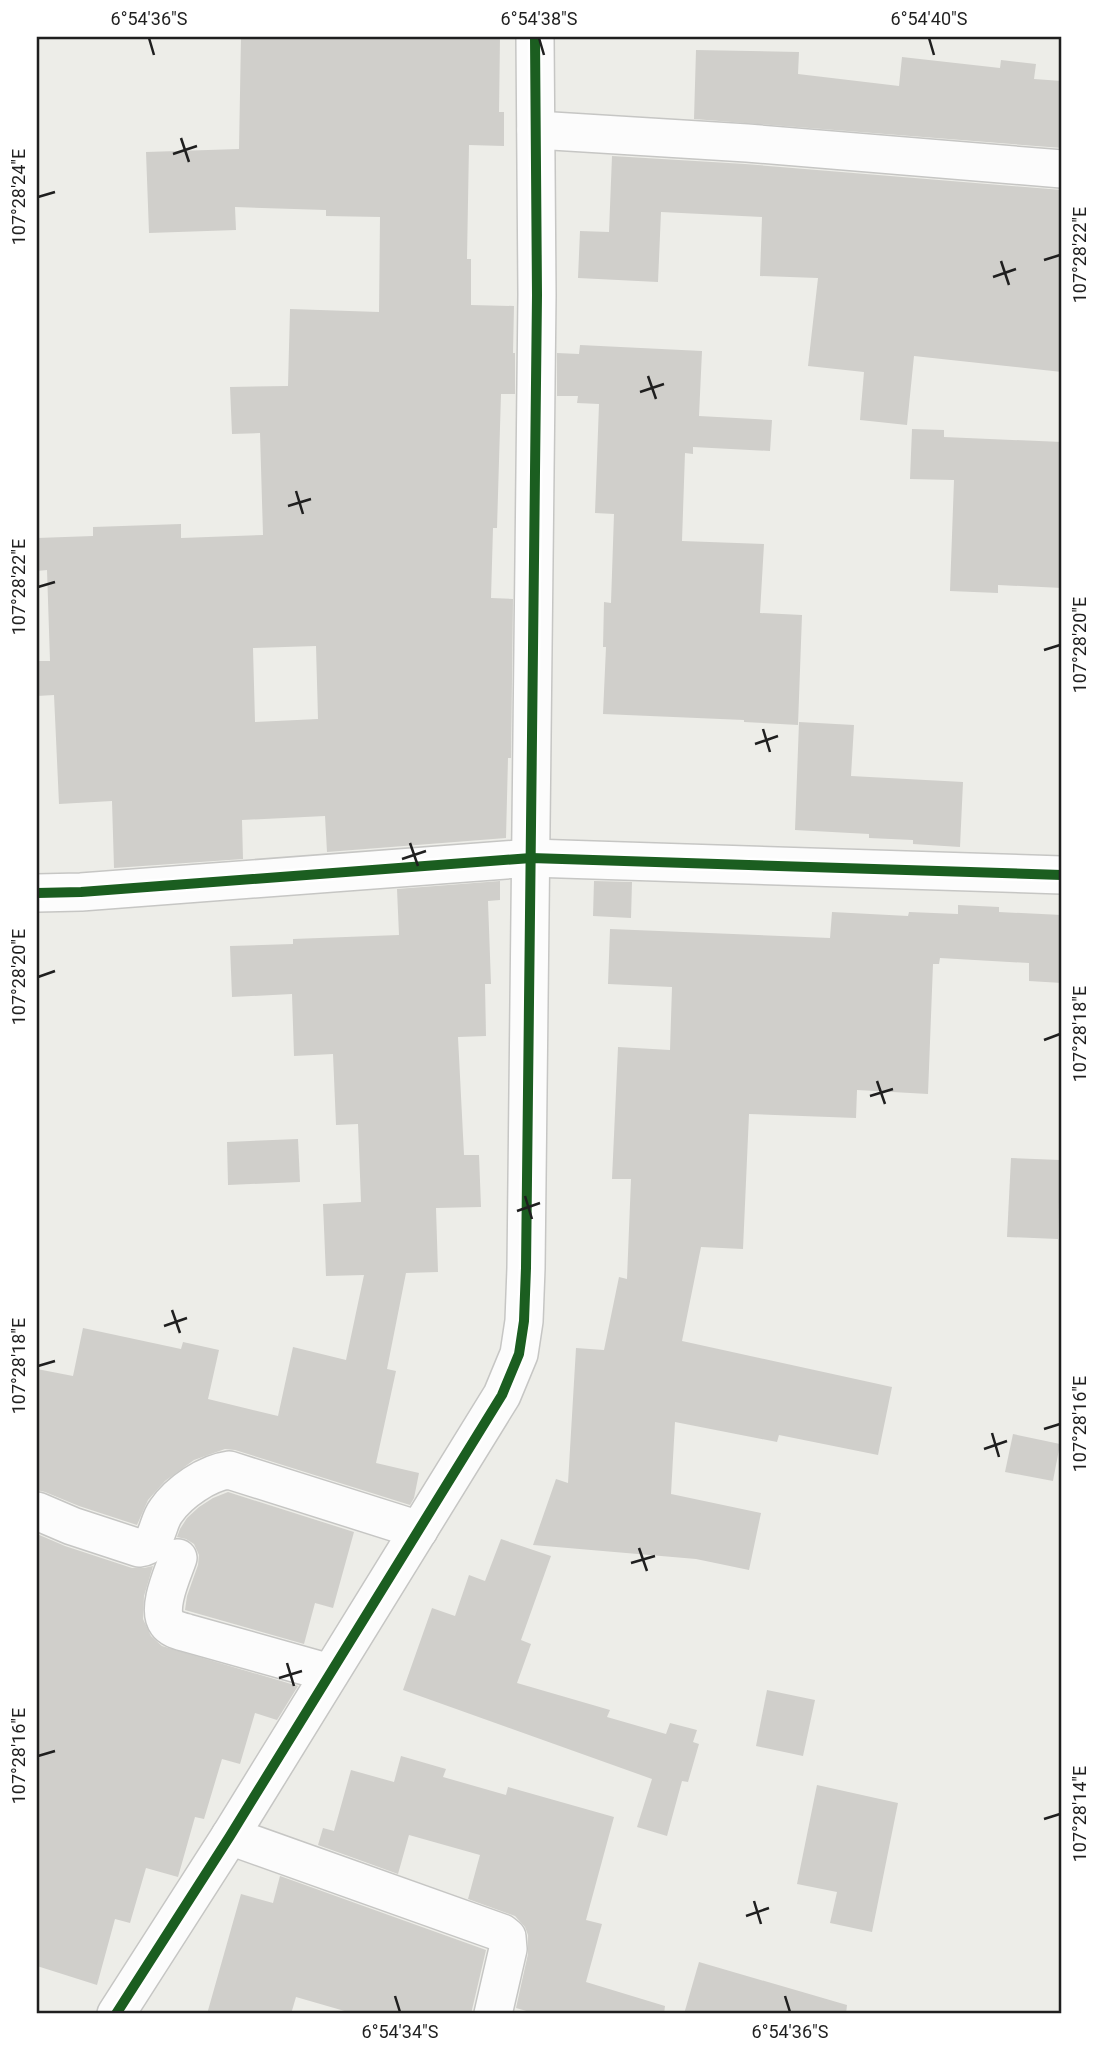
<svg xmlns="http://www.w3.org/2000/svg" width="1099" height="2051" font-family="Roboto,sans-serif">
  <rect width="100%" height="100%" fill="#edede8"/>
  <g fill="#d0cfcb" fill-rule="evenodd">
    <path d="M241 37 329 39V37H500L499 112H504V146L469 145 467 259H471V305L514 306 513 353H515V394H501L497 528H493L491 598 513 599 511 758H508L506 838 327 852 325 816 242 820 243 859 114 868 112 801 59 804 54 695 37 696V661H50L47 570 37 571V538L93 536V527L181 524V538L263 535 260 433 232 434 230 387 288 386 290 309 379 312 380 217 326 216V210L235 207 236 230 149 233 146 152 239 149ZM316 646 318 719 255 722 253 648Z"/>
    <path d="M696 50 799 52 798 74 899 86 902 57 1000 68 1001 60 1036 64 1034 79 1062 81V148L694 119Z"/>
    <path d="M612 156 745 164 1062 190V372L914 356 907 425 860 420 864 372 808 366 818 278 760 276 762 217 661 212 658 282 578 278 580 231 609 232Z"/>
    <path d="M580 345 702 351 699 416 772 420 770 451 693 447V454L685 453 682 541 764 544 760 613 802 615 798 725 744 722V720L603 714 606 647H603L604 602 611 603 614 514 595 513 599 404 577 403 578 396H557V353L579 354Z"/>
    <path d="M912 429 944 430V437L1062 442V588L998 585V593L950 591 954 480 910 479Z"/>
    <path d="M799 722 854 725 851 776 963 782 960 847 913 844V840L869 838V834L795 830Z"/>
    <path d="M500 881V900L488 901 491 984H485L486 1036 458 1037 464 1155H479L481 1207 436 1208 438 1272 406 1273 387 1369 396 1371 376 1463 419 1473 414 1498 410 1505 235 1450 225 1449 194 1460 165 1481 148 1500 137 1525 79 1506 45 1492 37 1490V1369L73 1376 83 1328 181 1349 183 1342 219 1350 208 1399 278 1416 293 1347 346 1360 364 1275 326 1276 323 1204 361 1202 358 1124 336 1125 333 1054 294 1056 292 994 232 997 230 946 293 944V939L399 935 397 889Z"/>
    <path d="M594 881 632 882 631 918 593 916Z"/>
    <path d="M958 905 999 907V912L1062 915V983L1029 981V963L940 958 939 964H933L928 1094 857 1090 856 1118 749 1114 743 1249 701 1247 682 1341 892 1387 878 1455 779 1435 777 1442 675 1422 671 1494 761 1513 749 1570 696 1559 533 1545 556 1479 568 1483 576 1348 604 1350 619 1277 627 1279 631 1179H612L618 1047 670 1050 672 987 608 984 610 929 830 938 832 912 908 916 909 912 958 914Z"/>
    <path d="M298 1139 300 1182 228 1185 227 1142Z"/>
    <path d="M1011 1158 1060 1160 1058 1239 1007 1237Z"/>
    <path d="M1013 1434 1060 1444 1053 1481 1005 1472Z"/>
    <path d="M228 1492 354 1532 333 1608 315 1603 304 1644 185 1610 187 1596 198 1565 199 1555 194 1544 186 1539 177 1537 180 1529 187 1518 199 1507 213 1498Z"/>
    <path d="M37 1534 65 1546 132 1568H144L153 1566 144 1596 143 1619 151 1636 162 1646 298 1686 277 1720 255 1713 240 1764 222 1759 204 1819 195 1817 178 1877 146 1868 130 1923 115 1919 97 1985 37 1966Z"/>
    <path d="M501 1539 551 1556 521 1640 531 1644 517 1683 610 1710 607 1717 666 1734 670 1723 697 1730 693 1742 699 1744 688 1782 682 1781 667 1836 637 1827 652 1779 403 1690 432 1608 455 1616 469 1575 485 1581Z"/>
    <path d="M767 1690 815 1700 803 1756 756 1746Z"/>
    <path d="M401 1756 446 1769 443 1777 506 1795 508 1787 614 1817 586 1920 602 1924 586 1982 665 2006 664 2014H537L516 2008 528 1954V1935L525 1927 515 1916 468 1899 480 1855 409 1835 398 1874 318 1845 323 1828 334 1831 351 1770 394 1782Z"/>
    <path d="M817 1785 898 1803 872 1932 830 1923 837 1892 797 1884Z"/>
    <path d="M280 1876 486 1950 471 2014H355L296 1997 291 2014H207L241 1894 273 1903Z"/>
    <path d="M699 1962 847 2005 846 2014H684Z"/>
  </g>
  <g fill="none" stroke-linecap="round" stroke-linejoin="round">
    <g stroke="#c6c6c4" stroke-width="40">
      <g id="street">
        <path d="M536 130 747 143 1062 169"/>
        <path d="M37 893 81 892 531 858 1062 875"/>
        <path d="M37 1511 72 1526 139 1548C159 1546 156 1524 166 1511 179 1492 207 1473 229 1470L419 1530"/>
        <path d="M178 1558C173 1573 156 1609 167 1623 171 1629 180 1631 187 1633L330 1673"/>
        <path d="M230 1836 502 1933 507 1937 508 1949 493 2014"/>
        <path d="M116 2014 230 1836 502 1395 519 1354 524 1321 526 1268 537 295 535 37"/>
      </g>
    </g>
    <use href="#street" stroke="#fcfcfc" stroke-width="37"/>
    <g stroke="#fff" stroke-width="15">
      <g id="cycleway">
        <path d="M37 893 81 892 531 858 1062 875"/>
        <path d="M116 2014 230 1836 502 1395 519 1354 524 1321 526 1268 537 295 535 37"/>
      </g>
    </g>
    <use href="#cycleway" stroke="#1b5e20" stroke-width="10"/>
  </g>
  <path fill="none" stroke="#1f1f1f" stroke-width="2.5" d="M149 38 154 55M539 38 544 55M929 38 934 55M181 138 189 162M173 154 197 146M38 197 55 192M1044 260 1060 255M1001 261 1009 285M993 277 1016 269M648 376 656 399M640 392 664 384M296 491 303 514M288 506 311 499M38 587 55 582M1044 650 1060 645M763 729 770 752M755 744 778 736M410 843 418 866M402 859 426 851M38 977 55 971M1044 1040 1060 1034M877 1081 885 1104M870 1096 893 1089M525 1196 532 1219M517 1211 540 1203M172 1310 180 1333M164 1326 187 1318M38 1366 55 1361M1044 1429 1060 1424M992 1433 999 1457M984 1449 1007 1441M639 1548 647 1571M631 1563 655 1556M287 1663 294 1686M279 1678 302 1671M38 1756 55 1751M1044 1819 1060 1814M754 1901 761 1924M746 1916 769 1908M395 1996 400 2012M785 1996 790 2012"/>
  <rect width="1099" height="2051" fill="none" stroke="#ffffff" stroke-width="77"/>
  <rect x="38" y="38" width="1022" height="1974" fill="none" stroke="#1f1f1f" stroke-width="2.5"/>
  <g font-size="18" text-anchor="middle" fill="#1f1f1f">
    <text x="149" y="25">6°54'36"S</text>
    <text x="539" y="25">6°54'38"S</text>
    <text x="929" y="25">6°54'40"S</text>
    <text transform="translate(19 197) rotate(-90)" y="6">107°28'24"E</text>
    <text transform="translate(1080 255) rotate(-90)" y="6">107°28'22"E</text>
    <text transform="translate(19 587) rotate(-90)" y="6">107°28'22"E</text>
    <text transform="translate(1080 645) rotate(-90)" y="6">107°28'20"E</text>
    <text transform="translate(19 977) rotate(-90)" y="6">107°28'20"E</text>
    <text transform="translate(1080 1034) rotate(-90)" y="6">107°28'18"E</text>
    <text transform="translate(19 1366) rotate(-90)" y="6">107°28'18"E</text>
    <text transform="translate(1080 1424) rotate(-90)" y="6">107°28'16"E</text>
    <text transform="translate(19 1756) rotate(-90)" y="6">107°28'16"E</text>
    <text transform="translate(1080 1814) rotate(-90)" y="6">107°28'14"E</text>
    <text x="400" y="2038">6°54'34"S</text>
    <text x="790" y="2038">6°54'36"S</text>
  </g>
</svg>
